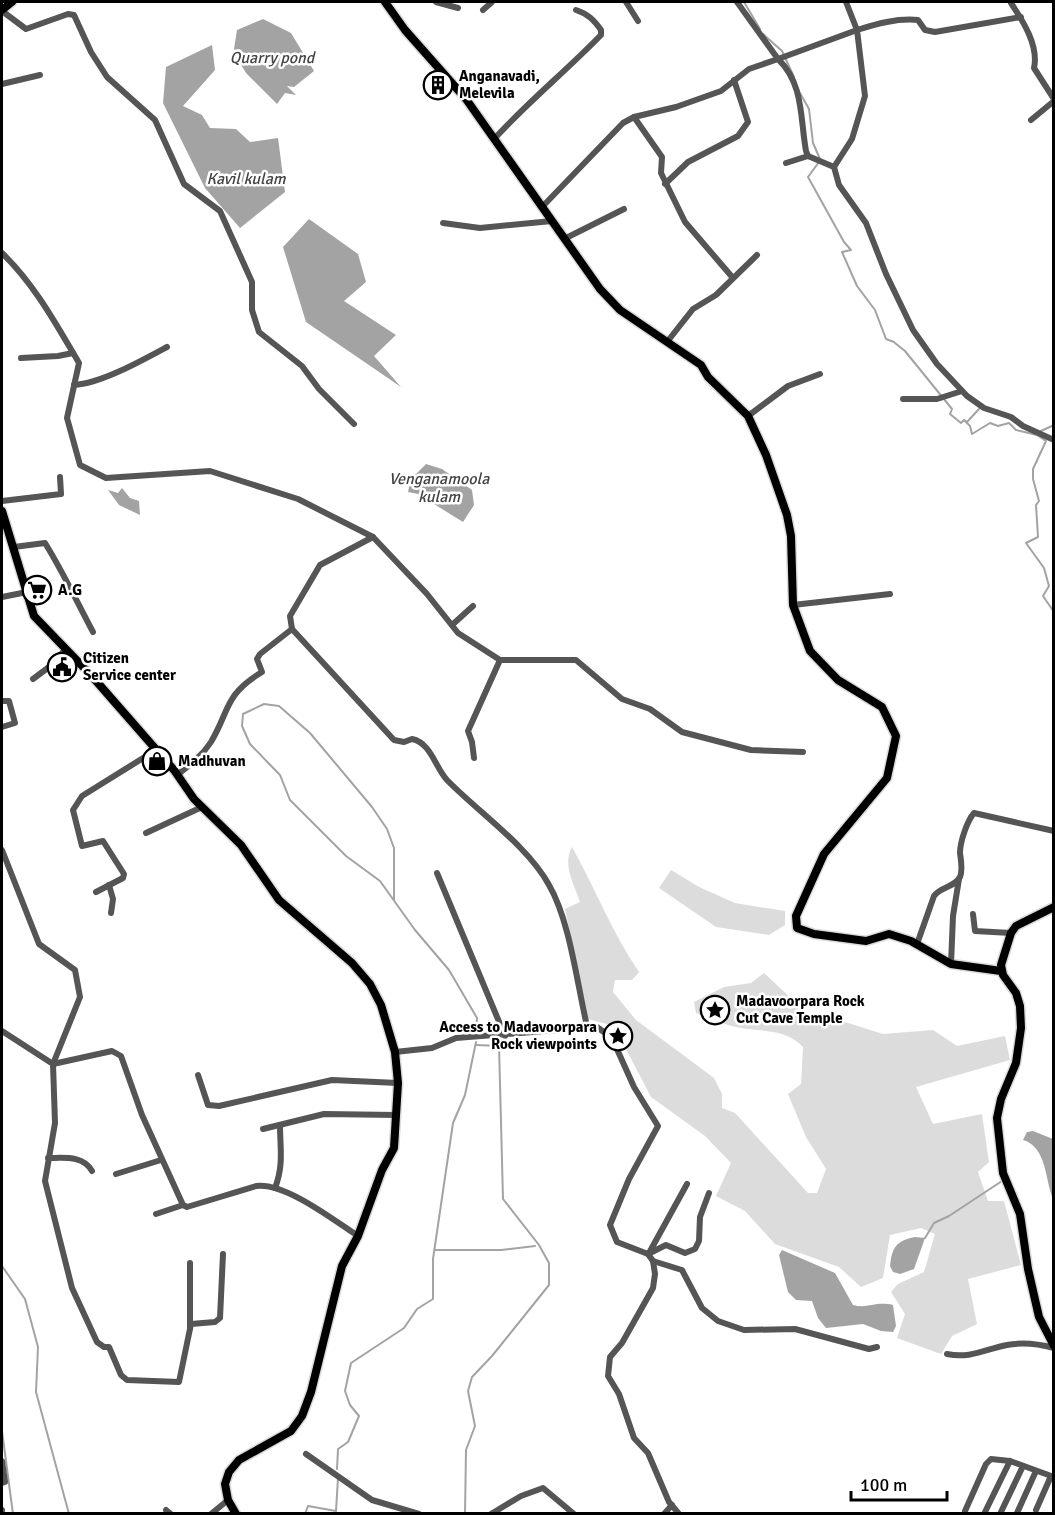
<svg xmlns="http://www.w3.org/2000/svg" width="1055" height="1515" font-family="Signika,sans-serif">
  <rect width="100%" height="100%" fill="#fff"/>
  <g fill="#dcdcdc">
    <path d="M572 847C595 888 612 933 639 972L632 980H615L613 992 636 1020 714 1078 722 1094V1108L735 1113 808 1193H817L826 1169 806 1137 788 1094 801 1084 803 1047C784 1026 756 1033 732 1026 720 1023 708 1018 696 1013L694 1002 724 987 751 983 764 973 811 1017 845 1022 883 1034 933 1030 957 1046 1005 1036 1010 1060 916 1087 933 1124 982 1114 989 1162 978 1172 988 1201H1004L1021 1265 968 1279 977 1324 952 1336 941 1354 897 1338 905 1314 891 1292 898 1284 924 1272 935 1234 921 1228 890 1235 883 1278 861 1287 839 1267 775 1244 745 1211 716 1196 731 1163 705 1136 651 1097 614 1026 588 1019 565 909 580 902C574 884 562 865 572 847Z"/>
    <path d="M671 870 699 887 735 903 785 911V925L769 935 716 927 659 888Z"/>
  </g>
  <g fill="#a3a3a3">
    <path d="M263 19 291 33 314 71 294 87 287 86 296 95 285 93 277 104 246 73 237 58 234 49 237 30Z"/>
    <path d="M212 45 215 70 183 106 202 115 210 128 236 129 250 142 278 138 285 192 240 228 205 188 163 103 166 67Z"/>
    <path d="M309 219 358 254 366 282 344 301 396 335 374 356 401 387 306 322 283 247Z"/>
    <path d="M426 464 442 469 472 490 474 505 463 522 418 494 408 492 411 479Z"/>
    <path d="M122 488 130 498 139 501 140 515 119 505 108 490 118 493Z"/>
    <path d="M1033 1131 1053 1139V1199C1045 1180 1047 1147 1023 1140L1027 1132Z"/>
    <path d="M915 1237 925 1238 914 1269 900 1274 893 1272 890 1266C892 1247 896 1241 915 1237Z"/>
    <path d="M782 1250 835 1273 853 1305C868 1309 875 1301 893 1305L896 1326 893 1332 881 1331 863 1324 826 1328 818 1318 812 1301 796 1300 788 1292 779 1255Z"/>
  </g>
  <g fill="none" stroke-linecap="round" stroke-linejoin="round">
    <g stroke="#a3a3a3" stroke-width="2">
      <path d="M744 2 760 29"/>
      <path d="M763 34 782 51 794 77"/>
      <path d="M800 93 809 109 813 143 820 159"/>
      <path d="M819 162 808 177 844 242 851 250 842 252 857 286 875 310 886 339 894 342"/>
      <path d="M895 343 905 351 952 409 950 414 961 423 964 420 967 422 979 409"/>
      <path d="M964 420 970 426 972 434 990 423 998 426 1009 423 1016 430 1037 435 1046 441 1033 469V479L1039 501 1036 505 1038 537 1026 543 1044 568 1049 586 1043 596 1054 612"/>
      <path d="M1041 431 1054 425"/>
      <path d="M394 900V848L387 829 372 807 310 733 279 706 264 704 243 714 242 726 250 744 280 775 290 800 346 856 380 881 415 930 449 970 477 1018 476 1031"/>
      <path d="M925 1238 934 1223 949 1216 1002 1181"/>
      <path d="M435 1250H501L535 1246"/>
      <path d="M2 1266 25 1299 38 1347 36 1392 69 1514"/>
      <path d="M2 1431 13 1514"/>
      <path d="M337 1469 338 1449 348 1442 359 1416 350 1405 345 1391 351 1363 404 1328 417 1309 433 1299V1259L453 1123 465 1095 476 1042"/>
      <path d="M305 1514 308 1506 336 1511 338 1478"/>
      <path d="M465 1514 466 1450 475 1426 468 1391 472 1377 492 1356 549 1285V1263L539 1245 503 1199 499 1046 476 1045"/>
    </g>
    <g stroke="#dbdbdb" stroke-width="11">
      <g id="major">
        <path d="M385 2 405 30 466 99 600 289 620 310 701 365 708 377 748 416 766 455 787 515 791 536 793 605 810 651 838 680 882 707 896 736 887 778 824 854 796 916 797 928 814 934 866 941 889 934 911 941 951 964 1001 971"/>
        <path d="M2 10 12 2"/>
        <path d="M2 511 34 616 90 674 174 770 194 799 241 845 279 900 352 963 370 984 381 1005 395 1052 398 1083 394 1148 382 1170 358 1236 342 1266 311 1392 302 1416 291 1431 239 1460 229 1472 225 1484 228 1500 236 1514"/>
        <path d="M1054 907 1016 926 1011 933 1001 965 1003 975 1016 993 1020 1006 1021 1028 1016 1063 1001 1099 997 1118 1003 1173 1020 1214 1028 1269 1039 1317 1054 1346"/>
      </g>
    </g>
    <g stroke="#555" stroke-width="6">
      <path d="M436 2 458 8"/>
      <path d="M626 2 638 21"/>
      <path d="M846 2 857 30 778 59C804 84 800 118 806 151L808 156 834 167 839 185 866 223 886 274 913 330 937 364 967 396 984 408 1011 417 1023 426 1054 440"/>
      <path d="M1011 3C1023 21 1039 46 1034 68L1054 99"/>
      <path d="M483 10 492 2"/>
      <path d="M2 11 26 29 68 14 74 15 91 52 107 77 155 120 184 184 220 211 252 282V310L259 332 302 366 319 389 354 424"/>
      <path d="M2 84 40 75"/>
      <path d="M634 117 662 157 661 173 685 222 733 278"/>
      <path d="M1031 120 1054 101"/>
      <path d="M494 139C528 102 566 71 601 35V30C594 20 588 14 576 10"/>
      <path d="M786 163 808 156"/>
      <path d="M834 167 852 139 865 96 857 30C876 24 897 18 918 20L925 30 935 32 1021 17"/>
      <path d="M665 184 688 162 738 136 748 122 734 80"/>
      <path d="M543 206 623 123 634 117 676 107 721 91 749 69 778 59 737 2"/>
      <path d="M443 223 480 228 552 221"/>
      <path d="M564 239 624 209"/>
      <path d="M2 253C35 285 56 324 79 363L67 418 80 465 106 478 210 471 298 499 373 537 427 594 458 633 500 660H576L622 699 650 709 682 732 751 750 803 752"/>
      <path d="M667 342 693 309 716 295 757 255"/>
      <path d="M21 358 58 356 73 353"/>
      <path d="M74 385C100 384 143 360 167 347"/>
      <path d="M903 399H937L962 391"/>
      <path d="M748 416 788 386 820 374"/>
      <path d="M2 501 61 494 60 477"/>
      <path d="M14 547 45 543C63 572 77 602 93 632"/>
      <path d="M2 597 27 592"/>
      <path d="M793 605 890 594"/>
      <path d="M452 625 473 606"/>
      <path d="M292 629 394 740 404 742 412 739C431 743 435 767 447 780 477 811 528 846 549 885 570 921 577 984 587 1026"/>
      <path d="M33 679 49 667 65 650"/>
      <path d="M2 701H9L15 723 2 727"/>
      <path d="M474 758 472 742 468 731 500 660"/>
      <path d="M177 775C190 765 202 756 211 742 230 710 224 695 262 672L257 659 260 654 292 629 290 616 320 565 373 537"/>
      <path d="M146 833 202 807"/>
      <path d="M2 850 39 944 75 970 80 997 53 1064 55 1123 45 1181 72 1288 97 1342 104 1347H109L121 1375 127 1380 179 1382 191 1324 215 1322 220 1318 223 1254"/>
      <path d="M437 873 505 1036"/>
      <path d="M109 885 113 899 111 913"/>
      <path d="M96 892 123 878 124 874 103 841 82 846 73 810 82 796 156 750"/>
      <path d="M973 914 975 931 1011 933"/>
      <path d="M917 944 934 896C941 886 954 888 960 877 963 870 961 861 960 853 960 842 967 821 974 813L1054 831"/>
      <path d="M951 964 953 916 959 879"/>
      <path d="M2 1031 53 1064 112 1051 121 1056 142 1115 183 1205 187 1207 256 1186C285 1182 335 1221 358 1236"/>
      <path d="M395 1052 432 1048 456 1038 597 1027 612 1038 634 1087 658 1126 629 1179 610 1225 617 1242 648 1254 653 1261 655 1274 653 1288 622 1343 610 1357 608 1376 619 1394 634 1438 648 1453 669 1502 679 1514"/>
      <path d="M198 1075 208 1105 219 1106 332 1080 398 1083"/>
      <path d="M263 1129 324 1114 397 1115"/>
      <path d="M48 1158C64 1158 83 1155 92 1171"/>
      <path d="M116 1174 161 1160"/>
      <path d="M275 1188C284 1165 280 1148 280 1125"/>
      <path d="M156 1214 183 1205"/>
      <path d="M649 1253 687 1184"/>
      <path d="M648 1254 666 1245 685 1253 695 1249 699 1241 700 1217 709 1193"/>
      <path d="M653 1261 682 1270 702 1308 718 1321 744 1330 795 1329 869 1349 877 1347"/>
      <path d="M190 1263V1328"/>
      <path d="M947 1354C970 1359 986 1349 1007 1345 1022 1342 1039 1344 1054 1348"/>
      <path d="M306 1454 372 1500 419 1514"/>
      <path d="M2 1461 5 1482 2 1483"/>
      <path d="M2 1510V1514"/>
      <path d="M166 1510 171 1514"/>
      <path d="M1036 1510 1051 1476"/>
      <path d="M965 1511 986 1464 991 1459 1010 1461 1054 1477"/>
      <path d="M1017 1513 1036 1471"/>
      <path d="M211 1514 228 1500"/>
      <path d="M491 1514 521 1496 543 1488 574 1514"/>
      <path d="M664 1514 672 1505"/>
      <path d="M984 1514 1010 1461"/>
      <path d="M1000 1514 1023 1466"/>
    </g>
    <use href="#major" stroke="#000" stroke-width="8"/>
  </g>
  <defs>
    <g id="building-ring" transform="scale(1.5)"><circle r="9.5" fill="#fff" stroke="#000" stroke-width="1.5"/><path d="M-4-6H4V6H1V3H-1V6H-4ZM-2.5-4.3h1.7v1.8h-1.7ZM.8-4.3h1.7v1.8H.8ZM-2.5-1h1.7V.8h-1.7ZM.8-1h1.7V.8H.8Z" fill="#000"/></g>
    <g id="supermarket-ring" transform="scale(1.5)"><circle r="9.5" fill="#fff" stroke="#000" stroke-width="1.5"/><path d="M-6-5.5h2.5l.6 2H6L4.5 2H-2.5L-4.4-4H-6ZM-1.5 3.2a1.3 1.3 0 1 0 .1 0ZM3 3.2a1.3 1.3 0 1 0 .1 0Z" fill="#000"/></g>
    <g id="civic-ring" transform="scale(1.5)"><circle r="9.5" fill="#fff" stroke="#000" stroke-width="1.5"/><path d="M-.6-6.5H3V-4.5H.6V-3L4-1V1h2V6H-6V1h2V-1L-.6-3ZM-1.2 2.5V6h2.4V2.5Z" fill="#000"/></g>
    <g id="shop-ring" transform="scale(1.5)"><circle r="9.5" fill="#fff" stroke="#000" stroke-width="1.5"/><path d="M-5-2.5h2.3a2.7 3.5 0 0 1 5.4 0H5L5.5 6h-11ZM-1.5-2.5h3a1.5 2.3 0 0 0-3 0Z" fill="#000"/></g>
    <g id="sight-ring" transform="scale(1.5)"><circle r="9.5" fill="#fff" stroke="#000" stroke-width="1.5"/><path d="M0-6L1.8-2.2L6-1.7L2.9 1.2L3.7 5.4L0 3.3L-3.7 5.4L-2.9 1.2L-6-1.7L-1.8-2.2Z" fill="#000"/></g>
  </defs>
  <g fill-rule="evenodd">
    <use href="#building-ring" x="438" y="85"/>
    <use href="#supermarket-ring" x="37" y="590"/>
    <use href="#civic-ring" x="62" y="667"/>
    <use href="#shop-ring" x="157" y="761"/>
    <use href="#sight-ring" x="715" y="1010"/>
    <use href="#sight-ring" x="618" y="1036"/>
  </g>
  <g text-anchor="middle" stroke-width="5" stroke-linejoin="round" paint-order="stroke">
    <g font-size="15" font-weight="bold" fill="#000" stroke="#fff" text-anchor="start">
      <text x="459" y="81">Anganavadi,<tspan x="459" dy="17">Melevila</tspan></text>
      <text x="58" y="595">A.G</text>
      <text x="83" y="663">Citizen<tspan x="83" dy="17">Service center</tspan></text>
      <text x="178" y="766">Madhuvan</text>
      <text x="736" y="1006">Madavoorpara Rock<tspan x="736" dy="17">Cut Cave Temple</tspan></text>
      <text x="597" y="1032" text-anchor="end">Access to Madavoorpara<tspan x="597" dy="17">Rock viewpoints</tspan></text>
    </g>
    <g font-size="16" font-style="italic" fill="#444" stroke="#fff">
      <text x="272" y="63">Quarry pond</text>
      <text x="246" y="184">Kavil kulam</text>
      <text x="439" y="484">Venganamoola<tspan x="439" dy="18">kulam</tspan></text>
    </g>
  </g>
  <rect width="1055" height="1515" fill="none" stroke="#000000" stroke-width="6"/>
  <path d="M851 1491v9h96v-9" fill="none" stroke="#000000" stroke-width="3"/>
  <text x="860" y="1491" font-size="18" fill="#000000" stroke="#ffffff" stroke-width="4.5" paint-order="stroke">100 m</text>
</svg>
